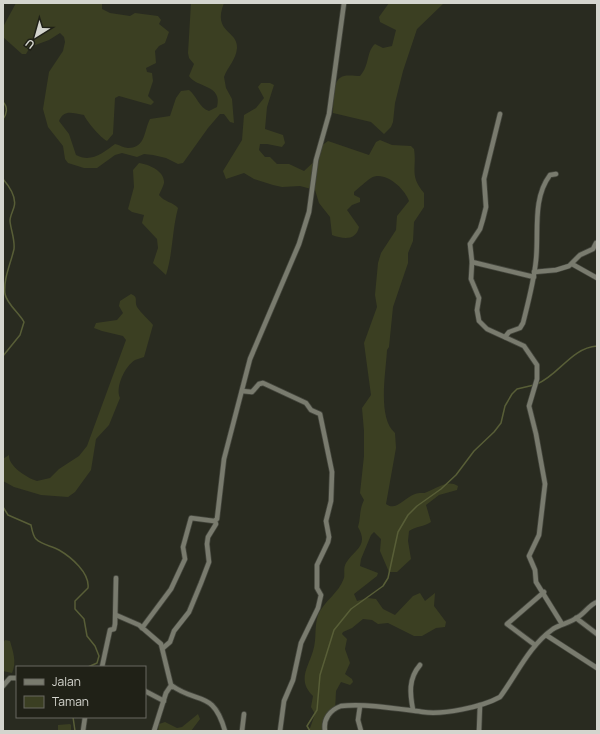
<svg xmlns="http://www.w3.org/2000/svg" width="600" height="734" font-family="Manrope,sans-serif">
  <rect width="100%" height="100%" fill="#292b20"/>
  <g fill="#3b3f22">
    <path d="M16 3H102V9L110 13 130 16 135 13 158 16 161 20 159 24 169 32 165 43 159 46 155 51 156 63 146 68 147 72 152 73 153 81 148 96 154 102 151 105 119 96 115 98 113 134 107 141C101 138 87 122 84 115 72 113 64 109 59 121L69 134 76 155C91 163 103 153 115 144 120 145 124 148 128 148 146 148 144 130 150 119L170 116 176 98 181 91 189 90C197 96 199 108 209 111L217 107C223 84 196 88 189 76L194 64 189 58 188 53 191 3H224C212 33 238 30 237 48 236 60 228 66 224 77L226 88 232 99 234 123 230 122 224 114H220L208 128 183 163 178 164 166 158 153 155 144 154 137 157 122 153 115 155 97 168H84L68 163 65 159 63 146 48 127 43 109 49 72 63 51 65 42 64 37 60 33 49 40 30 47 26 54H22L3 37V27Z"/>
    <path d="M389 3H444L417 29 403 71 395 103 393 122 391 127 384 134 371 122 333 113C334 102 331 79 344 76 349 75 355 76 360 76 370 65 366 52 375 44L383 48 392 46 396 30 380 22 379 17Z"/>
    <path d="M261 83H270L274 85 267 107 265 129 283 135 285 143 282 147 267 144H260L259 150 265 157H270L277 164H289L304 171 318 158 321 146 328 141 369 155 376 142 380 140 392 145 411 146 414 149C417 169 409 175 424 193V207L414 222 413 241 408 253V263L393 307 389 347 387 350C386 372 377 418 395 433L396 448 386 504C396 512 405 497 415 494 419 492 424 494 427 492 437 488 448 479 458 486L457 490 439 495 426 505 431 522C424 527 416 526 409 531L408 541 411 559 397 572H389L380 551 381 539 374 532 371 535 361 559 360 566 378 573 377 576 354 594 357 601 368 598 376 599 383 609 395 615 413 596 420 593 425 601 435 593 434 606 446 622 445 627 436 628 422 636H414L388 623 378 624 372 620 363 619 352 628 343 632 342 634 347 639 345 649 350 663 345 674 352 679 353 682 350 685 341 682 336 691 335 711 328 721V731H309L315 714 311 707 313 696C297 680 308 668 313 651 317 639 314 627 318 615 324 601 339 593 344 578 345 573 343 568 346 563 355 549 369 546 358 527 361 517 359 510 364 500L360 493 364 456V431L362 408 371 395 364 343 377 307 375 295 378 263 381 253 396 230 397 216 409 201C405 189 385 170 371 178 366 181 359 188 354 192V195L360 198V202L352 205 347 210 359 227C356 241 343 239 332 235L330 217 319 203 315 190 300 186 282 187 273 185 254 179 244 173 226 179 223 171 242 140 244 115 256 108 264 98 258 87Z"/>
    <path d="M139 163C148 164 165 171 164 183 163 187 160 192 159 195 164 202 173 202 178 208 172 230 173 253 166 275L153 263 158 248 157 239 142 223 144 215 132 212 128 209 134 187 133 170Z"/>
    <path d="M131 294C139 297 134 301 137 307 141 313 149 320 153 325L144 357C141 358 138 359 135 360 125 366 115 387 120 398L109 425 96 439 91 470 75 492 68 497 41 495 14 487 3 481V459L9 455C8 466 27 478 37 481L50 478 59 469 79 456 87 446 126 340 123 336 102 331 94 328 96 323 117 320 123 313 119 306 120 301Z"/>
    <path d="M5 640 10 641C13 652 17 662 12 673L3 671V643Z"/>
    <path d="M198 714 200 719 191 731H158L159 724 165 722 177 728 182 727Z"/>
    <path d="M70 724 71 725V731H58V725Z"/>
  </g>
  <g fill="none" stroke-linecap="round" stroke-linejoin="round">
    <g stroke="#585e37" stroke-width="1.5">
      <path d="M3 102C8 107 7 114 3 119"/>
      <path d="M3 179C9 186 17 197 14 207 13 211 10 216 10 221 11 231 15 239 14 249 11 263 3 279 5 294 7 304 19 313 24 322L20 335 3 356"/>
      <path d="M537 384C559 375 571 348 597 346"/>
      <path d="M3 507 8 515 31 525C32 530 33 536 36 539 42 545 52 546 59 550 71 557 90 573 88 588L75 601V609L84 619 87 636 95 646 99 656 97 663 88 667"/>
      <path d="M73 717 75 731"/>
      <path d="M310 731 307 726 317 710 320 675 334 630 351 609 383 586 388 578 398 532 408 515 417 506 441 489 456 475 474 451 494 432 501 423 505 406 512 394 517 389 534 385"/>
    </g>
    <g stroke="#44463d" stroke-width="6">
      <g id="minor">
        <path d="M500 114 484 179 486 207 483 219 480 229 470 244 472 262 471 279 479 298 477 310 479 321 487 329 524 346 537 365V379L529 406 536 434 545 484 539 535 529 556 535 570 536 582 562 624"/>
        <path d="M472 262 534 277"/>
        <path d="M572 264 597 278"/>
        <path d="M534 272 556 270 569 266 580 255 593 249 596 243"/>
        <path d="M505 337 509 332 520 328 523 323C528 303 534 281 536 260 539 232 532 199 550 175L556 174"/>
        <path d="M242 391 252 392 259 384 263 383 306 403 311 410 320 414 332 472 331 501 326 521 329 537 328 542 317 565V588L321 595 318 608 301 643 293 680 284 701 280 731"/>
        <path d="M116 615 139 625 161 644 171 685C198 705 213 689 225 731"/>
        <path d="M576 618 597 634"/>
        <path d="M142 628 171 589 185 559 183 547 191 518 214 521 217 519 224 459 250 359 299 244 309 212 316 160 329 114 344 3"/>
        <path d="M546 635 597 668"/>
        <path d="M535 645 507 624 544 592"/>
        <path d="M163 648 170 642 174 631 189 612 201 583 209 562 207 544 208 537 216 524 215 521"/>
        <path d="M102 667 110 630 114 629 115 624 116 578"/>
        <path d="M3 686 10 678H17"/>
        <path d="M145 691 164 701"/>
        <path d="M360 706 358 720 361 731"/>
        <path d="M413 710C410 694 408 679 420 665"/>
        <path d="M83 731 85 717"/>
        <path d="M154 731 166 693 170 687H173"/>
        <path d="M242 731 244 714"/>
        <path d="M325 731C323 719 330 710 341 706 364 703 400 709 423 712 443 715 482 707 500 697 517 674 529 646 553 629 561 624 570 623 578 617 585 613 589 605 597 602"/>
        <path d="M479 731 480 705"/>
      </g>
    </g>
    <use href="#minor" stroke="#797b6e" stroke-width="4.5"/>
  </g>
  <rect width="600" height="734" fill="none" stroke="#d4d5ce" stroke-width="8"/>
  <rect x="16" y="666" width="130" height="52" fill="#202117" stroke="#686960"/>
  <rect x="24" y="679" width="20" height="6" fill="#797b6e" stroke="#686960"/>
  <text x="52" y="686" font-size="12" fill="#d4d5ce">Jalan</text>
  <rect x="24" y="696" width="20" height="12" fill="#3b3f22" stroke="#686960"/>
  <text x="52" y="706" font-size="12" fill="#d4d5ce">Taman</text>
  <g transform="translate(36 36) rotate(217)" stroke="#202117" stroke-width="3" paint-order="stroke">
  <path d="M0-3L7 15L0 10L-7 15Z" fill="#d4d5ce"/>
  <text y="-6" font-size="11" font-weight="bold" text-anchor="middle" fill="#d4d5ce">U</text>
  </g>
</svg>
